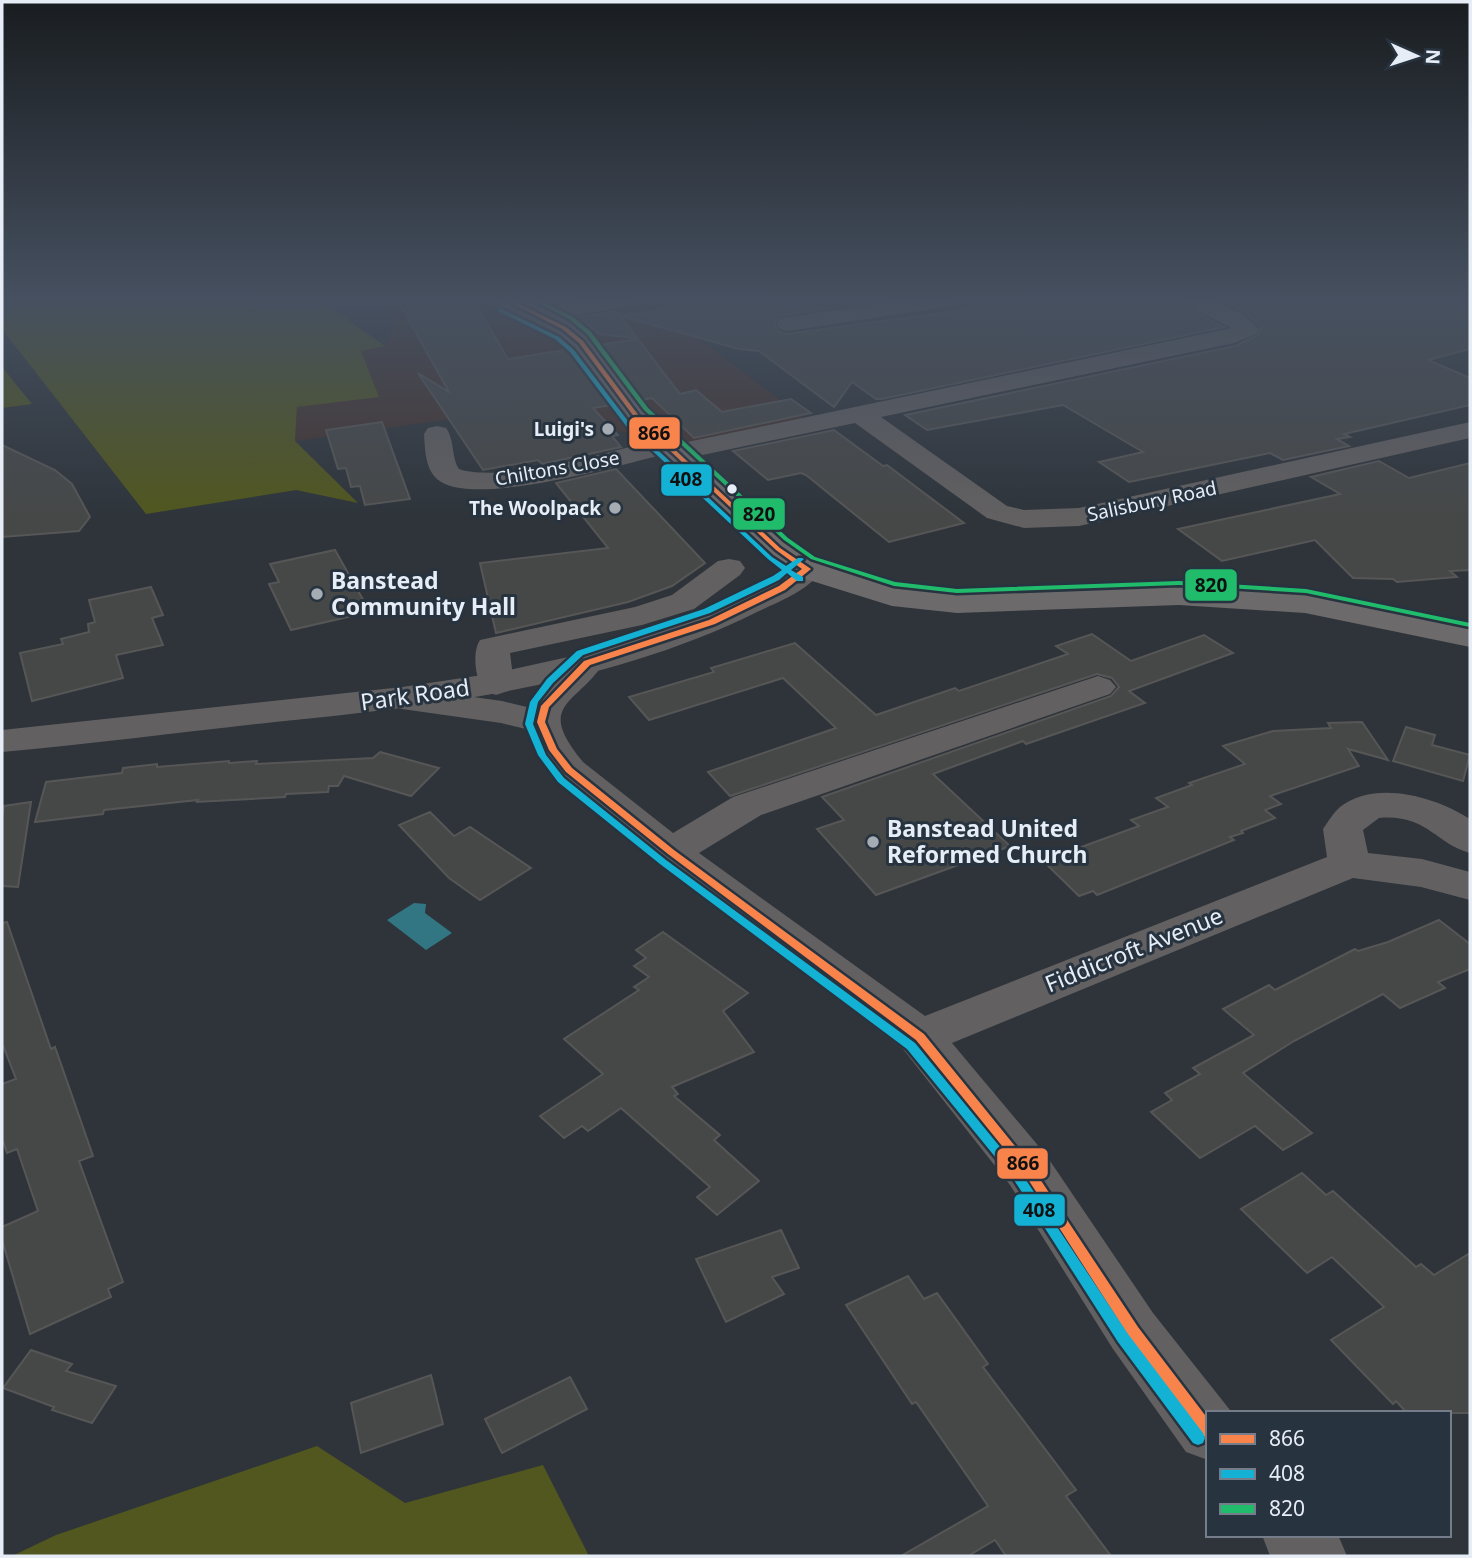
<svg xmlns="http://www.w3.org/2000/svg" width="1472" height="1558" font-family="'Noto Sans',sans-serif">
  <rect width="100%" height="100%" fill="#2e343a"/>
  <path fill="#443430" d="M398 299H639L655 305 806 420 692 444 617 431 542 443 523 409 295 441 297 407 361 350 385 346Z"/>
  <g fill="#51571e">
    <path d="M2 299H318L385 346 361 351 379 397 297 407 295 441 358 503 296 490 146 514 2 329Z"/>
    <path d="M2 367 32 404 2 408Z"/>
    <path d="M317 1446 405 1503 543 1465 589 1556H12L56 1535Z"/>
  </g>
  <path fill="#337683" d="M414 903 426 904 425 913 452 933 426 950 387 920Z"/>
  <g fill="#464848" stroke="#565656" stroke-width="2">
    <path d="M397 299H473L508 359 571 349 612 405 593 408 618 435 612 436 621 447 542 464 538 460 483 470 418 373 449 392Z"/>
    <path d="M734 299H823L835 307 779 316 775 325 779 332 787 334 985 307 993 299H1178L1182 306 1224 327 882 399H876L852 382 834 407 759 351 739 349 621 316Z"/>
    <path d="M1217 299H1470V349L1428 360 1470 378V405L1344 434 1350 437 1337 439 1349 446 1283 460 1270 453 1129 482 1099 462 1143 452 1063 405 927 430 905 415 1235 346 1258 335 1261 327 1242 310Z"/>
    <path d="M616 311 637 338 599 334 580 317Z"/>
    <path d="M638 339 680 394 696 390 722 412 791 399 811 413 694 438 652 398 641 400 599 345Z"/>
    <path d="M382 422 410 499 365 505 360 486 351 487 346 468 338 469 326 430Z"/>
    <path d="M834 430 883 466 887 465 964 523 889 542 806 475 801 473 768 480 733 451Z"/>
    <path d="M2 445 55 470 72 484 90 517 79 531 2 537Z"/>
    <path d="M1379 461 1409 478 1470 463V570L1450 571 1457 577 1397 582 1393 579 1353 578 1315 540 1222 561 1178 529 1340 494 1311 477Z"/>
    <path d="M616 469 705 563 672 586 628 602 496 633 480 563 608 548 556 483Z"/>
    <path d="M335 550 365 603 347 607 352 616 291 630 269 584 279 582 270 564Z"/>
    <path d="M151 587 163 615 152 618 163 645 116 655 123 678 32 701 20 653 63 644 61 639 89 632 88 624 95 622 89 600Z"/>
    <path d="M1092 634 1131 661 1204 635 1233 653 1129 691 1145 703 1026 744 1023 741 933 774 1010 846 876 895 817 829 844 820 822 797 1111 696 1119 687 1112 678 1097 674 730 796 708 772 836 728 783 678 649 720 629 697 714 672 711 668 795 643 876 715 955 688 959 691 1068 654 1056 646Z"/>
    <path d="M1362 722 1388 760 1348 749 1359 766 1270 796 1281 804 1265 810 1275 818 1241 831 1243 833 1230 837 1234 840 1097 895 1093 891 1079 896 1043 861 1139 826 1131 820 1168 807 1156 798 1192 785 1189 783 1245 764 1223 746 1273 731 1331 728 1328 723Z"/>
    <path d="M1406 727 1435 735 1432 745 1470 755 1463 781 1393 761Z"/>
    <path d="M380 752 439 768 411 796 344 776 338 786H329L328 792 286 794 285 797 197 802 198 800 104 810 103 814 35 822 46 782 122 773 123 768 157 764V767L229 761V763L257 761 256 764 373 758Z"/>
    <path d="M31 802 18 887 2 886V819L4 806Z"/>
    <path d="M430 812 454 836 470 827 531 868 480 900 449 878 399 825Z"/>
    <path d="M1439 920 1470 944V969L1438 982 1445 988 1400 1008 1383 994 1294 1041 1243 1073 1312 1133 1283 1150 1255 1126 1200 1158 1151 1112 1172 1100 1165 1093 1200 1074 1193 1068 1254 1035 1223 1009 1269 985 1275 990 1355 949 1358 951 1388 942Z"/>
    <path d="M7 922 51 1049 55 1047 93 1156 79 1161 123 1282 108 1289 111 1297 30 1334 2 1240V1227L38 1211 17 1149 7 1153 2 1138V1084L16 1079 2 1043V923Z"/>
    <path d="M663 932 748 993 723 1011 754 1052 672 1087 678 1094 674 1096 720 1135 714 1140 759 1181 717 1215 697 1197 710 1187 621 1108 588 1131 582 1126 564 1138 540 1116 603 1074 564 1039 639 990 634 987 649 977 634 966 646 958 636 950Z"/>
    <path d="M1302 1173 1326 1195 1333 1191 1416 1267 1421 1264 1434 1275 1470 1253V1413H1407L1396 1401 1393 1404 1331 1340 1384 1307 1332 1257 1307 1273 1241 1209Z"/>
    <path d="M781 1230 799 1268 772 1277 784 1294 726 1322 696 1259Z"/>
    <path d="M908 1276 924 1299 937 1293 988 1364 983 1367 1076 1490 1066 1496 1111 1556H1006L995 1540 968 1556H901L988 1506 916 1402 912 1404 846 1305Z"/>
    <path d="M31 1350 72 1364 66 1371 116 1386 92 1423 52 1410 54 1407 3 1388Z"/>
    <path d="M431 1375 443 1424 361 1453 351 1403Z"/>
    <path d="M570 1377 587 1409 502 1453 485 1419Z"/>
  </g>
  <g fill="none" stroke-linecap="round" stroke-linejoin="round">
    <g fill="#626061" fill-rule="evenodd">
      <path d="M591 299H641L638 304 630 306 538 322 530 320 527 315 530 310 538 308Z"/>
      <path d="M907 299 956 300 953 305 945 307 788 331 780 329 777 324 780 319 788 317Z"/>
      <path d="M1180 299H1210L1240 312 1259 329 1256 334 1234 343 881 417 1007 506 1024 510 1079 508 1470 422V438L1079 526 1024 528 987 518 855 423 674 461 664 459 662 455C619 465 470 509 437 479 425 468 425 449 424 434L428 428 437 426 446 428C455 440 451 457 459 469 502 484 619 449 666 438L676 440 678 444 1232 328 1183 304Z"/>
      <path d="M729 559 740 561 745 568 740 575 694 609 642 625 510 653 514 684 508 691 496 695 484 691C475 679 472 652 480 640L635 607 672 595 718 561Z"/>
      <path d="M587 653 599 656 604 663C575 706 535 704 583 762L673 833 733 797 1086 680 1098 676 1110 680 1116 687 1110 694 761 815 699 853 925 1016 1327 857 1323 829C1328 822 1333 813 1340 807 1376 779 1436 797 1470 819V853C1434 843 1427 814 1379 818L1363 830 1368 853 1422 859 1470 872V900L1421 887 1353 878 952 1043 1046 1155 1153 1313 1230 1410 1231 1413H1208V1460L1186 1452 1113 1349 1010 1185 903 1049 656 861 555 778 534 750 526 729 501 723 402 709 389 706 384 698 389 690 402 687 502 701 527 707C539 686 563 659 587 653Z"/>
      <path d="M1262 1535H1338L1347 1556H1270Z"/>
    </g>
    <path fill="#626061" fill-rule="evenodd" d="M807 560 818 562 823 569C808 591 780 601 757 612 608 686 439 705 275 722 184 732 93 744 2 752V730L402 687 496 673 577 655 700 615 771 581 796 562Z"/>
    <path fill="#6d6a6b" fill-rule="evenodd" d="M494 299H523L572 323 589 337 646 411 789 543 818 562 862 577 895 587 957 593 1179 585 1305 593 1470 627V647L1305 613 1179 605 957 613 892 606 796 576 767 555 628 423 573 347 556 333 497 304Z"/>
    <g stroke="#283340" stroke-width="5">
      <path id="bus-1" d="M503 299H509L566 327 583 341 639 416 780 548 811 569 785 590 715 624 590 665 549 707 545 722 557 749 572 768 674 850 924 1034 1032 1167 1138 1327 1208 1419V1438L1203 1436 1128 1335 1024 1173 916 1040 668 854 566 772 549 750 537 722 541 706 584 661 709 620 779 586 802 569 776 550 635 418 579 343 562 329Z"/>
    </g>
    <g stroke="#283340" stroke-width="5">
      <path id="bus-2" d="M500 308 559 337 574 350 631 425 772 557 786 566 798 558H802L804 559 791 570 803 577V581H797L787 573 779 580 710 613 583 655 553 683 538 702 533 724 546 755 564 778 666 860 915 1043 1022 1174 1128 1334 1203 1433 1205 1438 1203 1443 1198 1445 1193 1443 1118 1342 1014 1180 907 1049 660 864 558 782 538 755 525 724 530 702 547 679 577 651 704 609 773 576 782 570 768 559 627 427 570 352 555 339 498 311 497 310Z"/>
    </g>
    <g stroke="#283340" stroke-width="5">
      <path id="bus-3" d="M531 299H537L573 317 591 332 648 408 788 538 815 557 895 582 957 589 1179 581 1306 589 1470 623V627L1306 593 1179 585 957 593 894 586 811 559 784 540 644 410 587 334 569 319Z"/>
    </g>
    <use href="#bus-1" fill="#f8844c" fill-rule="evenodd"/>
    <use href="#bus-2" fill="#13b2d5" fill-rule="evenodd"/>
    <use href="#bus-3" fill="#20bc6c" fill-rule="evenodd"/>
  </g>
  <linearGradient id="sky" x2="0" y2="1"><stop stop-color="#191d20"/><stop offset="0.58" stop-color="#465060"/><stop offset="1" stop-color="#465060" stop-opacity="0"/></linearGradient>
  <rect width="1472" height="517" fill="url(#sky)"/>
  <g fill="#a6acb4" stroke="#283340" stroke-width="2.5">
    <circle cx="608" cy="429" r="7"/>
    <circle cx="615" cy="508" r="7"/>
    <circle cx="317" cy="594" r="7"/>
    <circle cx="873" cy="842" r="7"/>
  </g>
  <circle fill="#e6edf6" stroke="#283340" stroke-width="2.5" cx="732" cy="489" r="6"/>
  <g text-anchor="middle" stroke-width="6" stroke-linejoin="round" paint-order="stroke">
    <g font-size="19" font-weight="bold" fill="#e6edf6" stroke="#283340" text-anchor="end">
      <text x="594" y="436">Luigi's</text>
      <text x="601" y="515">The Woolpack</text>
    </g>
    <g font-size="19" fill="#e6edf6" stroke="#283340">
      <text transform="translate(557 468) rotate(-10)" y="7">Chiltons Close</text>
      <text transform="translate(1152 501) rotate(-12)" y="7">Salisbury Road</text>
    </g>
    <g font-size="23" font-weight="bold" fill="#e6edf6" stroke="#283340" text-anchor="start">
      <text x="331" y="589">Banstead<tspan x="331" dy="26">Community Hall</tspan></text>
      <text x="887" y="837">Banstead United<tspan x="887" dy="26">Reformed Church</tspan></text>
    </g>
    <g font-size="23" fill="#e6edf6" stroke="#283340">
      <text transform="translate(415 695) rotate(-8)" y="8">Park Road</text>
      <text transform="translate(1134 950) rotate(-22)" y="8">Fiddicroft Avenue</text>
    </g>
  </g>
  <g stroke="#283340" stroke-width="2.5">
    <rect x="628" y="416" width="53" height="34" rx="7" fill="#f8844c"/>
    <rect x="660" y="463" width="53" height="34" rx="7" fill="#13b2d5"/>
    <rect x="732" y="497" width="54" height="34" rx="7" fill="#20bc6c"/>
    <rect x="1184" y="568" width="54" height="34" rx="7" fill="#20bc6c"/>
    <rect x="996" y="1147" width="53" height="33" rx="7" fill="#f8844c"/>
    <rect x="1013" y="1193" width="53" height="34" rx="7" fill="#13b2d5"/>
  </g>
  <g font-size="19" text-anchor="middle" font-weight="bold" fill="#111">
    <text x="654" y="440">866</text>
    <text x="686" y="486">408</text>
    <text x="759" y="521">820</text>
    <text x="1211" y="592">820</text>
    <text x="1023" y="1170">866</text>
    <text x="1039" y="1217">408</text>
  </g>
  <rect width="1472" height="1558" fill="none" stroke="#e6edf6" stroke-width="7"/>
  <rect x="1206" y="1411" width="245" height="126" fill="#283340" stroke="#747d89" stroke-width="2"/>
  <rect x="1220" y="1434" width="35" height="10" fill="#f8844c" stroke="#747d89" stroke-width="2"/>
  <text x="1269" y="1446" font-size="21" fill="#e6edf6">866</text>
  <rect x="1220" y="1469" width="35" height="10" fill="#13b2d5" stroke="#747d89" stroke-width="2"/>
  <text x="1269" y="1481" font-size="21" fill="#e6edf6">408</text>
  <rect x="1220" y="1504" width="35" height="10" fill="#20bc6c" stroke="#747d89" stroke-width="2"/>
  <text x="1269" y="1516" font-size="21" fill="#e6edf6">820</text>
  <g transform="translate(1416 56) rotate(93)" stroke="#283340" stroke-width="5" paint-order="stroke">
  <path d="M0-5L12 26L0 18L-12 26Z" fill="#e6edf6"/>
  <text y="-10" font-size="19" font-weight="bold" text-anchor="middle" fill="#e6edf6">N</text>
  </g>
</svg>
